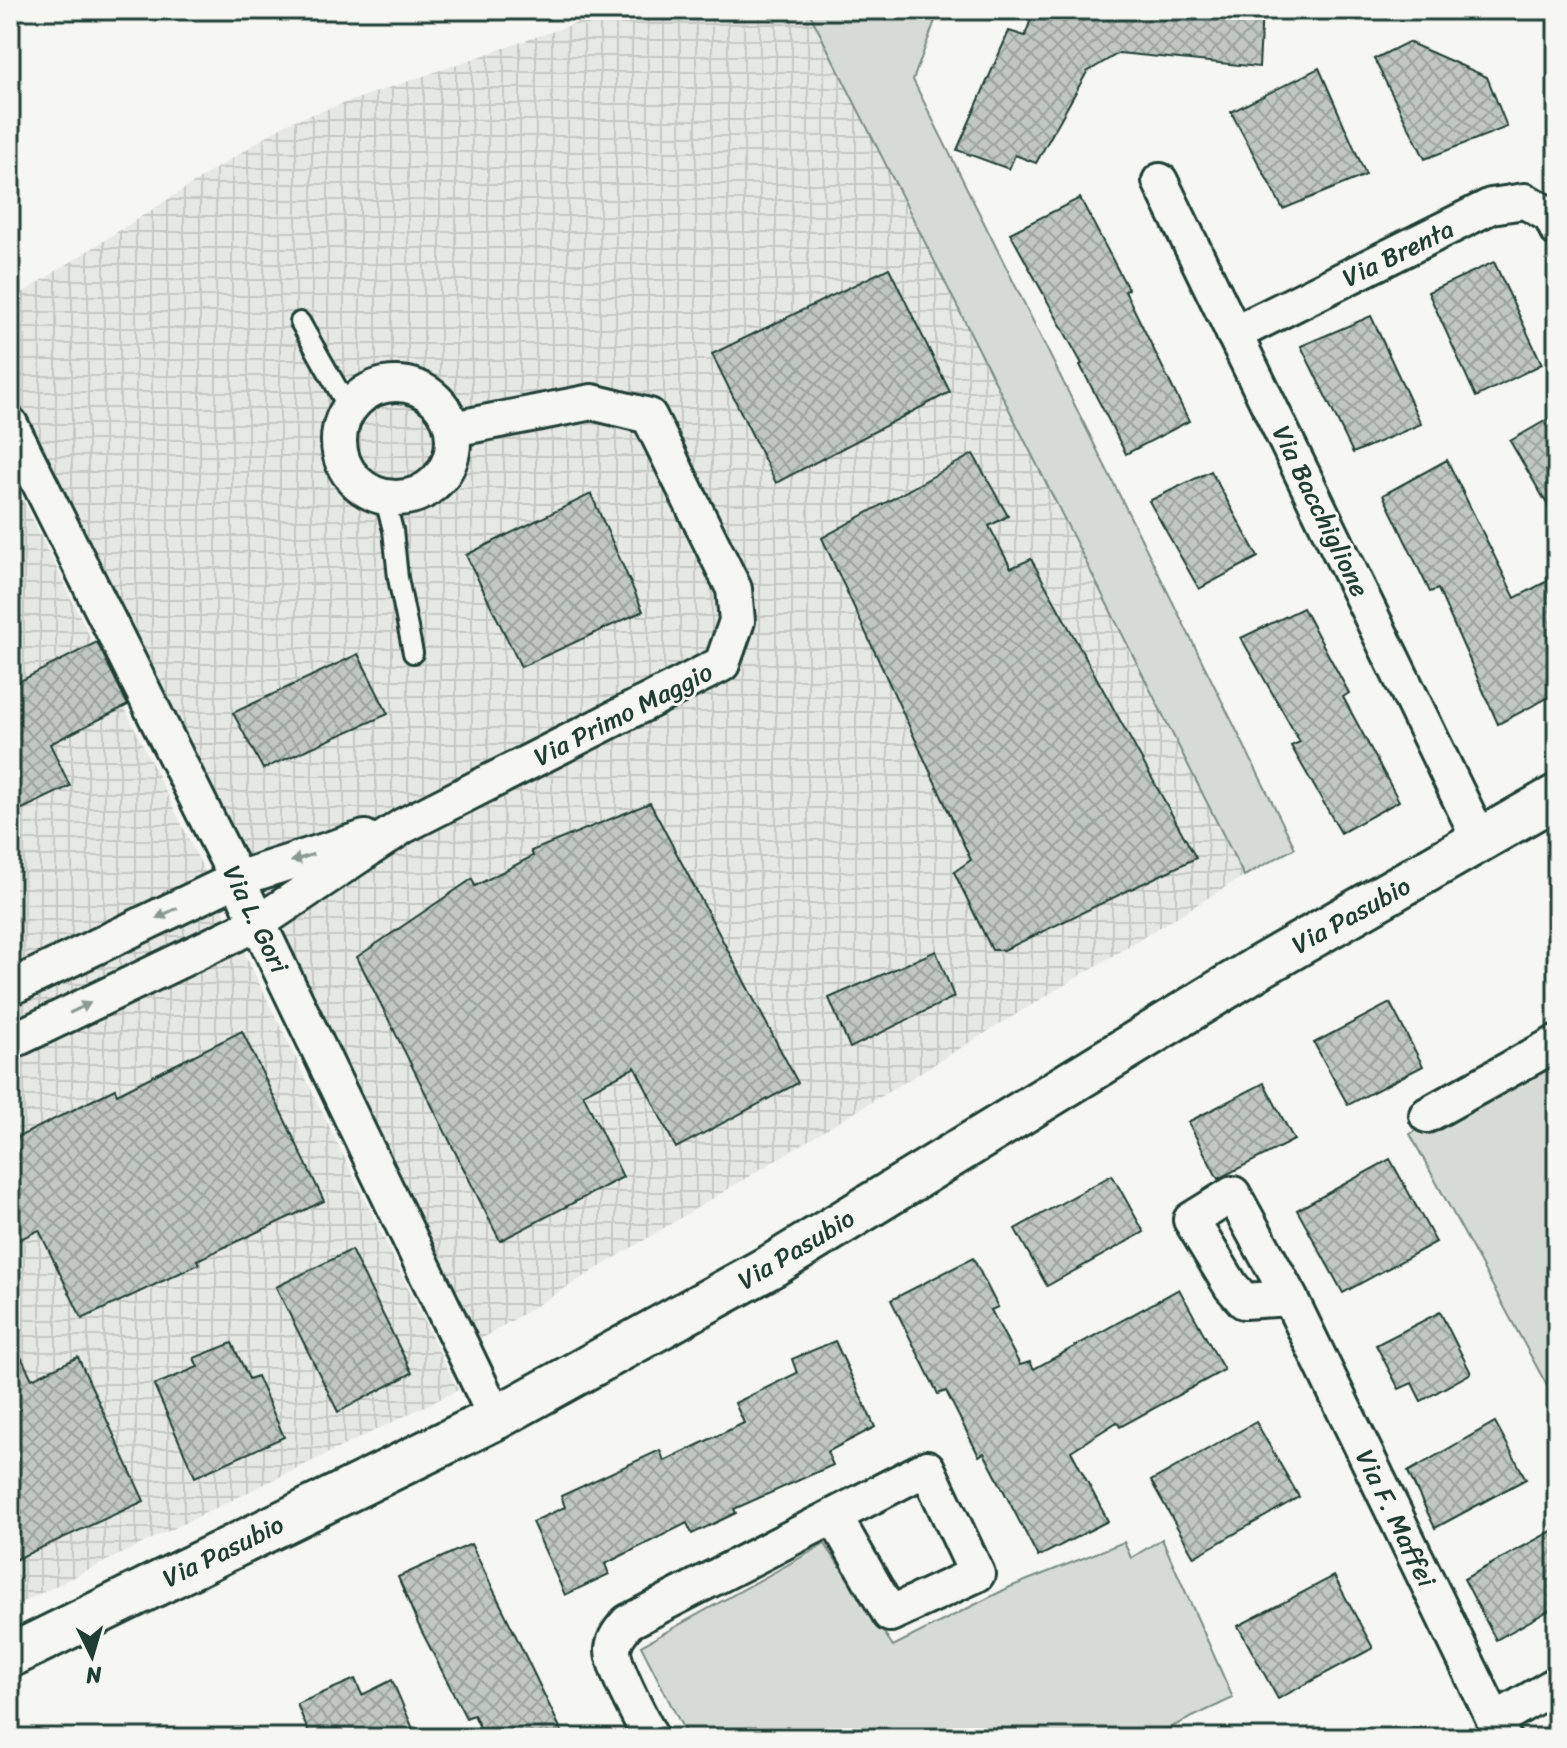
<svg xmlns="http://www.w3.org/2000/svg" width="1567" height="1748" font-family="Sriracha,sans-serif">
  <defs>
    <pattern id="industrial-grid" width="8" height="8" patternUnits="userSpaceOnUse" patternTransform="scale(2)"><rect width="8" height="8" fill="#e6e8e4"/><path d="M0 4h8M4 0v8" fill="none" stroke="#c5c8c4"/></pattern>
    <pattern id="building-cross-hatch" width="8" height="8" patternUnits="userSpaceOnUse" patternTransform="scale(2)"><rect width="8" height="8" fill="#c1c8c3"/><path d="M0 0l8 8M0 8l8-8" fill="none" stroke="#9ca49f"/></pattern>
  </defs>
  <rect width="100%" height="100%" fill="#f6f6f2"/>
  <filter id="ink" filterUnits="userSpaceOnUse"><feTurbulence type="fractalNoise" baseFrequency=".0125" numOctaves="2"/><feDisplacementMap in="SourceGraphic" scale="16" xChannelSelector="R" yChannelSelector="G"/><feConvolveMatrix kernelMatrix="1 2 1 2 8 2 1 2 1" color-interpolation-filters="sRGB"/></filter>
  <g filter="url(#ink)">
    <g fill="url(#industrial-grid)">
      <path d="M622 10H808L1244 876 463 1350 10 425V301L287 123 600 15Z"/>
      <path d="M10 473 458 1390 10 1608Z"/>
    </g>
    <g fill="#d6dbd6" stroke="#7a8c85" stroke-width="2">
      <path d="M808 10H939L913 80 1295 848 1244 876Z"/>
      <path d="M1549 1047 1557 1063V1404L1410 1134Z"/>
      <path d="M1162 1539 1233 1698 1148 1738H688L641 1646 825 1544 893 1646 1010 1587 1124 1542 1131 1558Z"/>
    </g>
    <g fill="url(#building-cross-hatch)" stroke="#1f3d34" stroke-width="2">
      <path d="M1034 10H1262L1259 67 1119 53 1087 72 1036 163 1015 155 1009 169 957 150 1009 31 1025 36Z"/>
      <path d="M1408 42 1487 77 1507 127 1425 159 1374 59Z"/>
      <path d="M1319 68 1366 175 1283 209 1231 112Z"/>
      <path d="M1080 198 1128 289 1125 291 1189 421 1126 454 1080 365 1082 364 1010 233Z"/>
      <path d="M1494 262 1542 364 1476 397 1428 292Z"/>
      <path d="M889 268 950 392 776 483 712 354Z"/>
      <path d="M1371 316 1421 424 1353 453 1301 346Z"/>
      <path d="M1557 414V521L1510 441Z"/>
      <path d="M973 454 1008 516 989 526 1011 568 1031 559 1196 858 1004 950H992L954 872 971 860 822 538Z"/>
      <path d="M1447 460 1515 598 1557 576V693L1498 724 1438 589 1430 592 1383 495Z"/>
      <path d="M1211 471 1258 557 1199 589 1149 501Z"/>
      <path d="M591 494 643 611 521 667 466 555Z"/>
      <path d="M1303 608 1349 693 1343 697 1399 801 1341 833 1291 746 1300 742 1241 638Z"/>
      <path d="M97 642 128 705 50 744 70 786 10 815V686Z"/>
      <path d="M358 654 388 714 263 769 233 713Z"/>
      <path d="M650 803 798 1083 676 1148 635 1067 583 1094 623 1177 500 1241 357 957 472 879 475 886 533 856 531 851Z"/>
      <path d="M936 951 954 997 850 1048 829 998Z"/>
      <path d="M1390 1003 1423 1066 1348 1105 1314 1043Z"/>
      <path d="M242 1031 324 1201 197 1260 199 1264 82 1319 39 1230 10 1244V1141L115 1089 117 1094Z"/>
      <path d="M1264 1083 1294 1140 1218 1179 1188 1122Z"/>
      <path d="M1390 1159 1436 1242 1343 1293 1297 1210Z"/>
      <path d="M1112 1175 1144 1232 1047 1286 1015 1229Z"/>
      <path d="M351 1250 412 1373 338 1412 276 1287Z"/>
      <path d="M973 1258 998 1307 991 1310 1020 1365 1030 1362 1034 1369 1179 1289 1224 1370 1120 1427 1117 1422 1071 1451 1108 1521 1038 1557 984 1453 979 1456 946 1391 938 1394 891 1300Z"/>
      <path d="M1440 1312 1471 1373 1421 1401 1412 1383 1399 1389 1376 1345Z"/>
      <path d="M10 1335 32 1379 78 1357 144 1501 10 1562Z"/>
      <path d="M835 1341 875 1427 827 1452 833 1465 734 1509 736 1513 692 1534 687 1523 605 1564 609 1574 565 1595 532 1522 565 1507 561 1496 660 1450 664 1461 744 1423 735 1403 797 1373 792 1359Z"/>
      <path d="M232 1343 249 1379 257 1376 284 1437 195 1477 154 1385 198 1367 194 1358Z"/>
      <path d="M1256 1422 1299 1497 1194 1557 1151 1481Z"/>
      <path d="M1495 1422 1526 1479 1435 1528 1408 1472Z"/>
      <path d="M1557 1528V1606L1496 1640 1464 1579Z"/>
      <path d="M471 1544 512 1628 565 1738H485L474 1715 466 1718 418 1624 398 1577Z"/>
      <path d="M1334 1576 1373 1648 1278 1699 1238 1626Z"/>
      <path d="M355 1679 362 1695 392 1680 417 1738H311L297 1704Z"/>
    </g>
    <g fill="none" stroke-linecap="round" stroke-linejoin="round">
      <g stroke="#1f3d34" stroke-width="24">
        <g id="service">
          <path d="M300 322 349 409"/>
          <path d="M384 497 393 530 398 578 413 653"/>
        </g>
      </g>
      <g stroke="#1f3d34" stroke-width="40">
        <g id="minor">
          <path d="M1160 181 1481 842"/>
          <path d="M1234 334 1491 206 1525 201 1551 216 1557 229"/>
          <circle cx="396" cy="441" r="57"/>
          <path d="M10 424 237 879 496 1418"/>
          <path d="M10 988 237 879 365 838"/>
          <path d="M10 1042 258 923 403 826 722 664 737 621 734 589 649 416 592 402 453 429"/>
          <path d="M1427 1115 1557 1043"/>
          <path d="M1290 1298 1244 1301 1231 1286 1191 1220 1233 1194 1290 1298 1503 1738"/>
          <path d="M1494 1721 1557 1684"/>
          <path d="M651 1738C641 1718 613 1670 613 1649 614 1638 621 1630 628 1622L927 1468 977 1574 890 1614 834 1516"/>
        </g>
      </g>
      <g stroke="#1f3d34" stroke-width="48">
        <path id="tertiary" d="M10 1656 496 1418 773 1265 1261 966 1557 796"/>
      </g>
      <use href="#service" stroke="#f6f6f2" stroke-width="18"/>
      <use href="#minor" stroke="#f6f6f2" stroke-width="34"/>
      <use href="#tertiary" stroke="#f6f6f2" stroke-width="42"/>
    </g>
    <defs><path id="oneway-solid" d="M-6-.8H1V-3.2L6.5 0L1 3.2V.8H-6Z" transform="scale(2)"/></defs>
    <g fill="#8a9a93">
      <use href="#oneway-solid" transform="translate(302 858) rotate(162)"/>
      <use href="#oneway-solid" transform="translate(167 913) rotate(154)"/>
      <use href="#oneway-solid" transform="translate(80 1008) rotate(-26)"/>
    </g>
  </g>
  <g text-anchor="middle" stroke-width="6" stroke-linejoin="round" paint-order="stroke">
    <g font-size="26" fill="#1f3d34" stroke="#f6f6f2">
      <text transform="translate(1398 253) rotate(-26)" y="9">Via Brenta</text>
      <text transform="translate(1321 511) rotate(64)" y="9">Via Bacchiglione</text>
      <text transform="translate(623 714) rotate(-27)" y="9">Via Primo Maggio</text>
      <text transform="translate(1351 915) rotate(-29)" y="9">Via Pasubio</text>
      <text transform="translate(256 919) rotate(64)" y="9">Via L. Gori</text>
      <text transform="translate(796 1249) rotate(-31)" y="9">Via Pasubio</text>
      <text transform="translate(1396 1518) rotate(64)" y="9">Via F. Maffei</text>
      <text transform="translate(223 1551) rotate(-26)" y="9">Via Pasubio</text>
    </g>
  </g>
  <rect width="1567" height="1748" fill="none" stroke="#f6f6f2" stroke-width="40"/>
  <rect x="20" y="20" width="1527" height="1708" fill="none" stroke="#1f3d34" stroke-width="3" filter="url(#ink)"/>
  <g transform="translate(92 1656) rotate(175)" stroke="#f6f6f2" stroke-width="6" paint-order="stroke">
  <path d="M0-6L14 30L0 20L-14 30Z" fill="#1f3d34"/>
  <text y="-12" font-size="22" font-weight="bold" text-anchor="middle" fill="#1f3d34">N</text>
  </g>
</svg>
